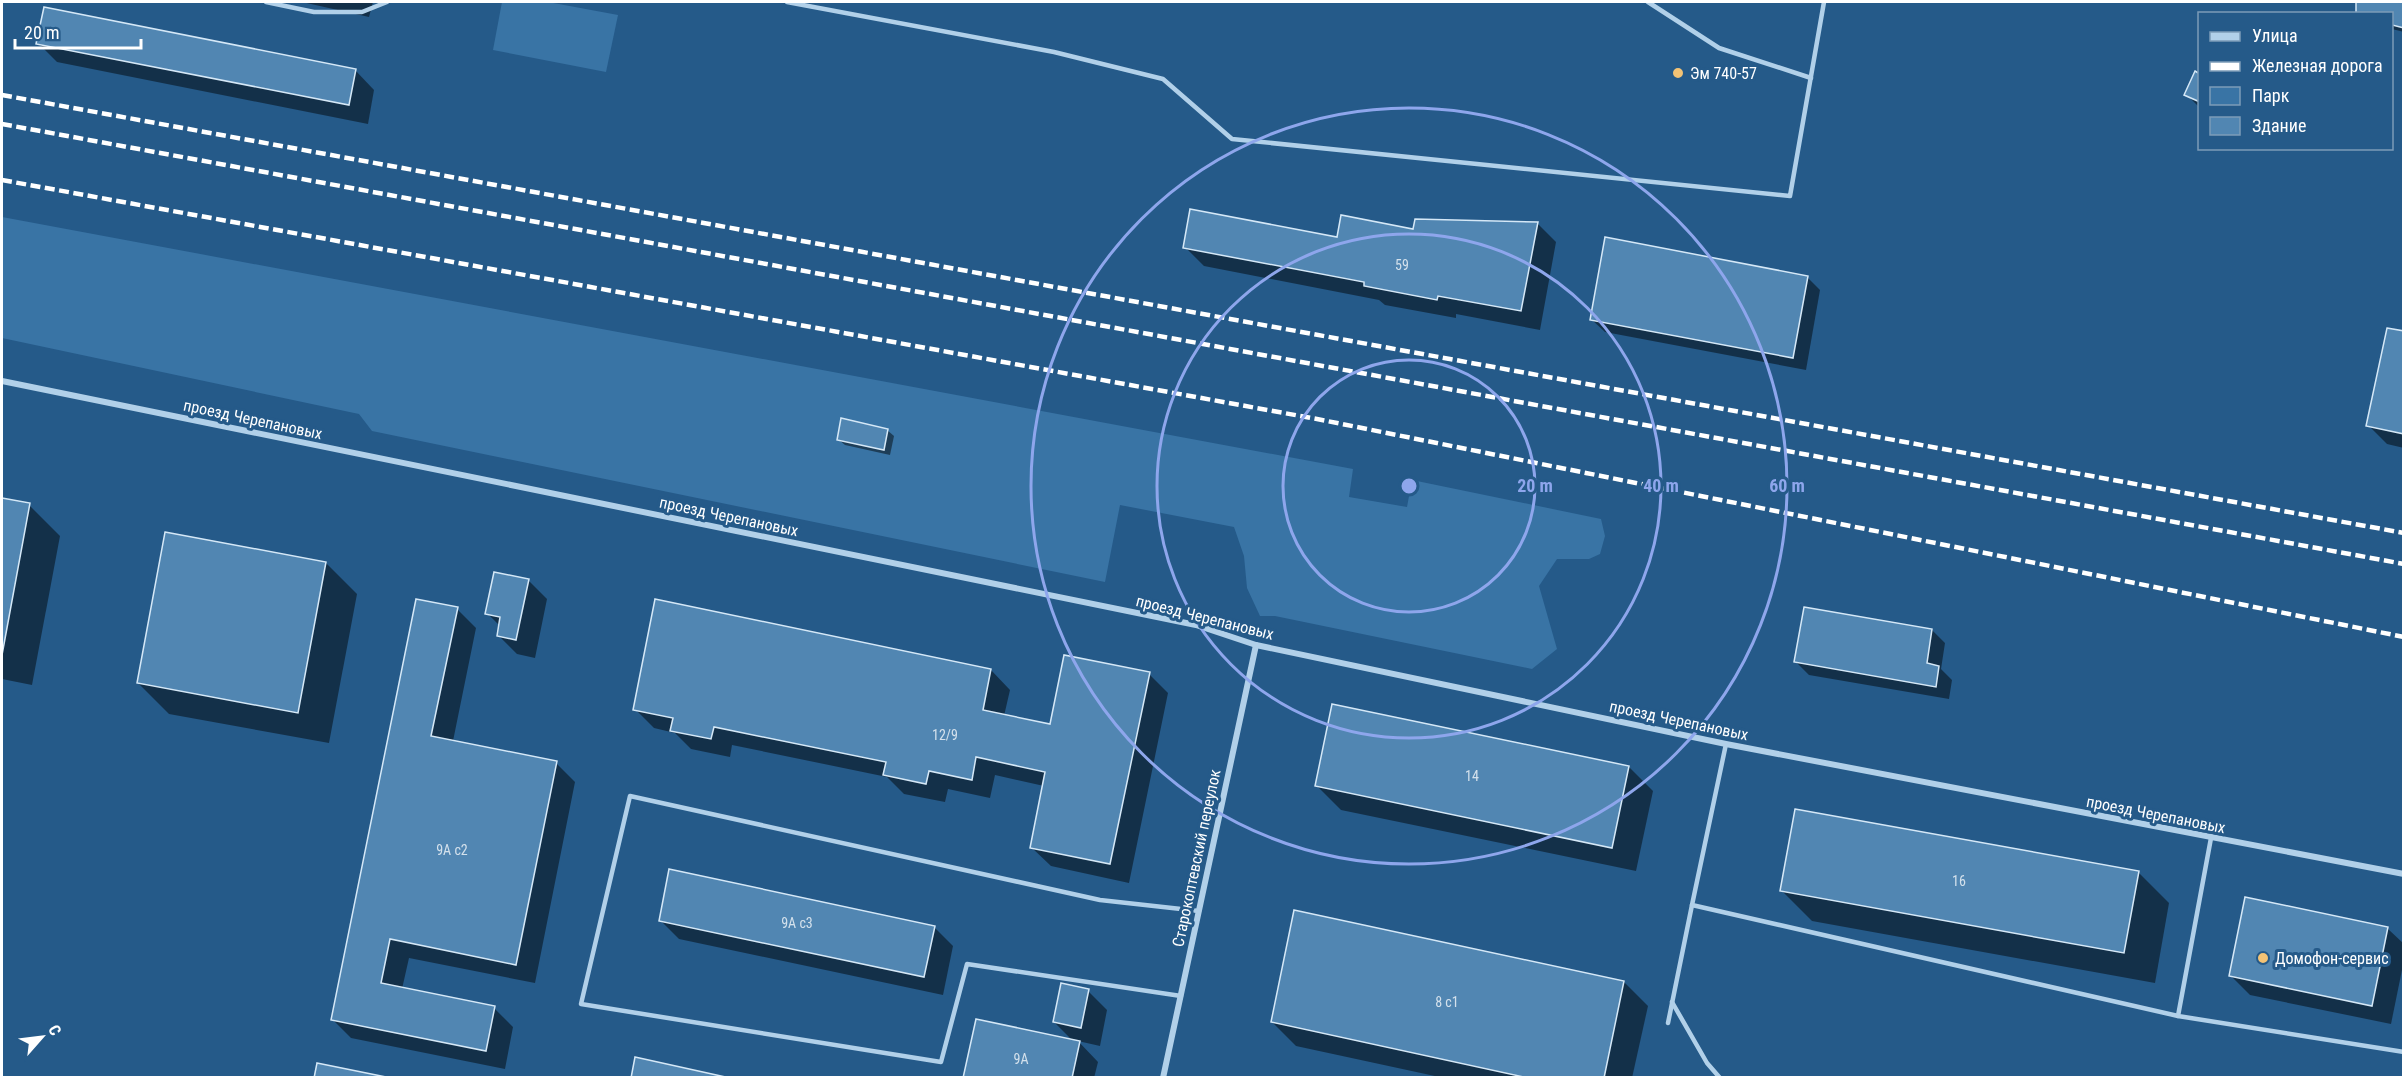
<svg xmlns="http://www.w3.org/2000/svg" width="2405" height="1079" font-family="'Roboto Condensed',sans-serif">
  <rect width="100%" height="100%" fill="#255a89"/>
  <g fill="#3974a5">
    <path d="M502 2H548L618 15 606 72 493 50Z"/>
    <path d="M2 217 1353 469 1349 497 1407 507 1412 480 1601 519 1605 536 1600 554 1589 559H1557L1539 586 1557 649 1532 669 1275 616H1260L1247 588 1244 556 1234 527 1120 505 1105 582 372 431 359 414 2 338Z"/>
  </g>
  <g fill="#0007">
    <path d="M302 2H373L369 17Z"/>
    <path d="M2358 2H2404V32L2392 29V14H2357Z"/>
    <path d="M38 43 355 70 374 90 368 124 57 62Z"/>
    <path d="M2200 75V108L2186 94Z"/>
    <path d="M1537 223 1556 242 1540 330 1456 314V318L1385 305 1379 300 1204 266 1185 247 1338 239Z"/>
    <path d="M1807 277 1820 290 1806 370 1605 332 1591 319Z"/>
    <path d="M2404 333V448L2387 444 2368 425Z"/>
    <path d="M887 430 894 436 890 455 845 445 838 439Z"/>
    <path d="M2 500 29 505 60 536 32 685 2 679Z"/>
    <path d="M326 563 357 594 329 743 169 714 138 683Z"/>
    <path d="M528 580 547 599 535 658 517 654 498 635 500 626 487 613Z"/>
    <path d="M457 609 476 628 453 741 556 763 575 782 535 983 409 958 402 989 494 1008 513 1027 505 1069 351 1038 332 1019Z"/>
    <path d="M1932 630 1945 643 1941 669 1952 680 1949 699 1809 675 1796 662Z"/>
    <path d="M991 670 1010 690 1004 716 1051 726 1149 674 1168 693 1129 883 1051 866 1031 847 1044 786 995 775 990 798 948 789 945 802 904 794 887 777 732 745 730 757 691 749 675 733 654 728 635 709Z"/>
    <path d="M1629 767 1653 791 1636 871 1341 810 1317 786Z"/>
    <path d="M2138 872 2169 903 2155 983 1812 921 1782 891Z"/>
    <path d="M660 920 934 927 953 946 943 995 679 939Z"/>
    <path d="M2387 928 2404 944V960L2391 1024 2250 995 2231 976Z"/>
    <path d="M1624 982 1648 1006 1632 1078H1444L1296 1046 1272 1022Z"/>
    <path d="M1088 991 1107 1010 1100 1046 1078 1041 1098 1062 1094 1078H965L1074 1042 1054 1022Z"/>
  </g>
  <g fill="#5186b2" stroke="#d5e8f7" stroke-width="1.5">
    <path d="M2356 2H2404V28L2392 25V14H2356Z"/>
    <path d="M44 7 356 69 349 105 36 44Z"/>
    <path d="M2195 71 2200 74V102L2184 95Z"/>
    <path d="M1190 209 1337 237 1341 215 1413 229 1415 219 1538 222 1521 311 1438 296 1437 300 1364 286V282L1183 248Z"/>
    <path d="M1605 237 1808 276 1793 358 1590 320Z"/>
    <path d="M2387 328 2404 331V434L2366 426Z"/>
    <path d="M841 418 888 429 884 450 837 440Z"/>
    <path d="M2 498 30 503 2 655Z"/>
    <path d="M165 532 326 562 298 713 137 683Z"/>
    <path d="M494 572 529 579 516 640 497 636 500 617 485 614Z"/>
    <path d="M416 599 458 607 431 736 557 761 516 965 390 939 381 983 495 1006 486 1051 331 1020Z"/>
    <path d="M655 599 991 669 983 710 1050 724 1064 655 1150 672 1110 864 1030 848 1045 772 976 757 972 780 929 771 926 784 883 775 886 762 714 727 711 739 670 731 673 718 633 710Z"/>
    <path d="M1804 607 1932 629 1927 663 1939 666 1936 687 1794 662Z"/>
    <path d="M1332 704 1629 766 1612 848 1315 786Z"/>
    <path d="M1795 809 2139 871 2124 953 1780 891Z"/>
    <path d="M669 869 935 926 924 977 659 921Z"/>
    <path d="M2245 897 2388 927 2372 1006 2229 976Z"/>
    <path d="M1294 910 1624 981 1604 1078H1528L1271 1022Z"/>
    <path d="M1061 983 1089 989 1081 1028 1053 1022Z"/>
    <path d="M976 1019 1080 1041 1072 1078H963Z"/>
    <path d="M635 1057 730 1078H631Z"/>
    <path d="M317 1063 391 1078H314Z"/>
  </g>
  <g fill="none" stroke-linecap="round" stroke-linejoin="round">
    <g stroke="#b1d0e9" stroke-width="4.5">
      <path d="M266 2 314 12H362L387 2"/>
      <path d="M787 2 1054 52 1163 79 1232 139 1790 196 1824 2"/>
      <path d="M1648 2 1719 48 1811 78"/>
      <path d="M1726 744 1692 905 2178 1016"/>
      <path d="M2211 838 2178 1016 2404 1052"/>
      <path d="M1181 996 967 964 941 1062 581 1004 630 796 1100 900 1199 911"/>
      <path d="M1672 1002 1707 1063 1720 1078"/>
      <path d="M1668 1023 1692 905"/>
    </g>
    <g stroke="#b1d0e9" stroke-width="6">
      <path d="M2 381 1196 625 1256 645 1726 744 2404 874"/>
      <path d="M1163 1078 1256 645"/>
    </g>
    <g stroke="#fff" stroke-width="4.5" stroke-dasharray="10 4.5" stroke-linecap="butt">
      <path d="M2 95 2404 533"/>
      <path d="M2 124 2404 564"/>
      <path d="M2 180 1317 419 2404 637"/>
    </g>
  </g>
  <g fill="none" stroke="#8ea6ec" stroke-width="3">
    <circle cx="1409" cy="486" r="126"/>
    <circle cx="1409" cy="486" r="252"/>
    <circle cx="1409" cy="486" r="378"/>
  </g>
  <g fill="#f3c375" stroke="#255a89" stroke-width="2">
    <circle cx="1678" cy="73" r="6"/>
    <circle cx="2263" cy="958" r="6"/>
  </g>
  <g text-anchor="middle" stroke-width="6" stroke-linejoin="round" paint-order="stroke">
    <g font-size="14" fill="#d4e1ec">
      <text x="1402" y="270">59</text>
      <text x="945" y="740">12/9</text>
      <text x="1472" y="781">14</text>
      <text x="452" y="855">9А с2</text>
      <text x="1959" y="886">16</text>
      <text x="797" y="928">9А с3</text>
      <text x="1447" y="1007">8 с1</text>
      <text x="1021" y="1064">9А</text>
    </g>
    <g font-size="16" fill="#fff" stroke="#255a89" text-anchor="start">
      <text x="1690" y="79">Эм 740-57</text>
      <text x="2275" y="964">Домофон-сервис</text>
    </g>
    <g font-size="16" fill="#fff" stroke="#255a89">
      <text transform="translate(253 419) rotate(12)" y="6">проезд Черепановых</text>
      <text transform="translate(729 516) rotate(12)" y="6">проезд Черепановых</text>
      <text transform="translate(1205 617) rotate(14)" y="6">проезд Черепановых</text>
      <text transform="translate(1679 720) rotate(12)" y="6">проезд Черепановых</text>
      <text transform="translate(2156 814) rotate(11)" y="6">проезд Черепановых</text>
      <text transform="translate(1196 858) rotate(-78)" y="6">Старокоптевский переулок</text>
    </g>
  </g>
  <circle cx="1409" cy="486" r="9" fill="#8ea6ec" stroke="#255a89" stroke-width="3"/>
  <g font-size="18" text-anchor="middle" font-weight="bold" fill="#8ea6ec" stroke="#255a89" stroke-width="6" stroke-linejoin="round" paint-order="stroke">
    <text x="1535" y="492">20 m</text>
    <text x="1661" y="492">40 m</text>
    <text x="1787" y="492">60 m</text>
  </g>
  <rect width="2405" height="1079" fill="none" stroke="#ffffff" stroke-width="6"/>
  <rect x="2198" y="12" width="195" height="138" fill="#255a89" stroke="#7c9cb8" stroke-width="1.5"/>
  <rect x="2210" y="32" width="30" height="9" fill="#b1d0e9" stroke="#7c9cb8" stroke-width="1.5"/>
  <text x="2252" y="42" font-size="18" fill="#ffffff">Улица</text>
  <rect x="2210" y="62" width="30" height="9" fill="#ffffff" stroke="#7c9cb8" stroke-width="1.5"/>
  <text x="2252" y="72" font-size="18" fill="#ffffff">Железная дорога</text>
  <rect x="2210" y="87" width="30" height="18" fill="#3974a5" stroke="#7c9cb8" stroke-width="1.5"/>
  <text x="2252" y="102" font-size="18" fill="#ffffff">Парк</text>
  <rect x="2210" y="117" width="30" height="18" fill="#5186b2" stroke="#7c9cb8" stroke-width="1.5"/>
  <text x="2252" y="132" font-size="18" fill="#ffffff">Здание</text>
  <g transform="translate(42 1037) rotate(62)" stroke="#255a89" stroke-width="4.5" paint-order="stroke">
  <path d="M0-4.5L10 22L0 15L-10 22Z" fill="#ffffff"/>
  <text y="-9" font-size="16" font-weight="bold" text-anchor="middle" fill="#ffffff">С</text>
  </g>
  <path d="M15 39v9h126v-9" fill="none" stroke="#ffffff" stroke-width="3"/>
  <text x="24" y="39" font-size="18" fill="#ffffff" stroke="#255a89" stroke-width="4.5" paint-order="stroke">20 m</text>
</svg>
